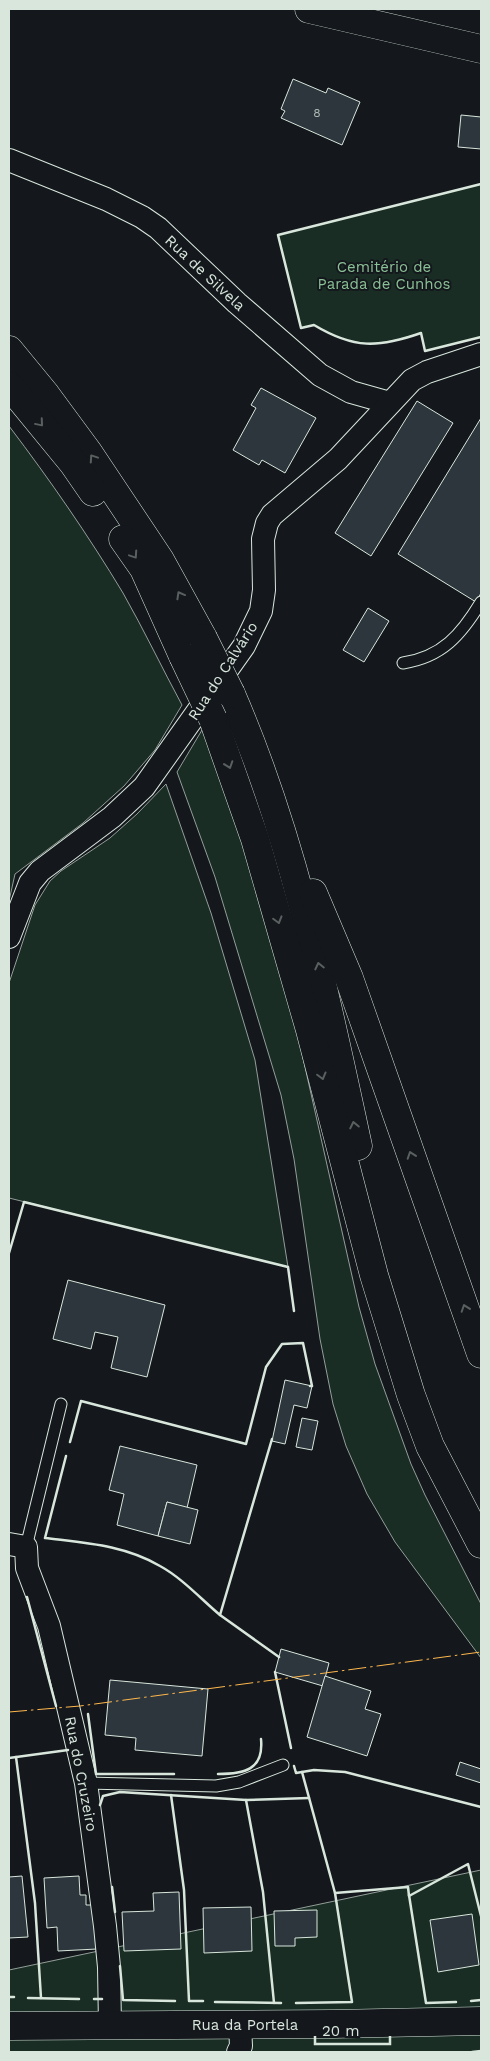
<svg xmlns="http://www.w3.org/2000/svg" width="490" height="2061" font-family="'Work Sans',sans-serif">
  <rect width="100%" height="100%" fill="#14181c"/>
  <g fill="#1a2d24" stroke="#939e99">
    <path d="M481 184V337L425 351 421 333C377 347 354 349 314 325L301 328 278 235Z"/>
    <path d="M9 426C50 480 88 535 123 593 144 630 162 668 182 705L155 750 124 786 83 823 15 874 9 901Z"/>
    <path d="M202 730 218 762 278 947 359 1307 375 1364 411 1464 425 1495 481 1604V1658L395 1542 367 1494 346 1446 333 1404 320 1339 294 1159 281 1095 215 877 177 772Z"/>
    <path d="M166 784 211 913 255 1060 288 1267 9 1198V983L35 905 50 881 61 871 110 838 137 814Z"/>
    <path d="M481 1870V2052H9V1970Z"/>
  </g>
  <g fill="#2c363c" stroke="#d8e6dc">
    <path d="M293 79 326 93 328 88 360 102 342 145 281 118 285 111 281 109Z"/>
    <path d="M461 115 481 117V149L458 147Z"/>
    <path d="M261 388 316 418 285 473 262 460 259 465 233 450 256 408 251 405Z"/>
    <path d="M417 401 453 423 371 556 335 533Z"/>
    <path d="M481 418V593L476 602 398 554Z"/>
    <path d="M368 608 389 621 364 662 343 650Z"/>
    <path d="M68 1280 165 1305 147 1377 111 1368 118 1337 95 1332 91 1349 53 1339Z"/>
    <path d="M285 1380 312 1386 307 1408 294 1405 285 1444 272 1441Z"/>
    <path d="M302 1418 318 1421 312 1450 296 1447Z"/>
    <path d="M120 1446 197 1465 187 1508 167 1502 158 1536 117 1525 124 1494 109 1490Z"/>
    <path d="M167 1502 198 1510 190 1544 158 1536Z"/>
    <path d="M281 1649 329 1663 323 1686 275 1672Z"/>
    <path d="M325 1676 371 1691 365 1709 381 1714 367 1756 307 1737Z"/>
    <path d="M110 1680 208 1689 202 1756 135 1750 136 1738 105 1735Z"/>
    <path d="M460 1762 481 1769V1783L456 1775Z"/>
    <path d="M22 1876 28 1937 9 1938V1877Z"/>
    <path d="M79 1876 80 1895H86V1905H94L97 1949 58 1951 57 1927 47 1928 44 1878Z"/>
    <path d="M179 1892 181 1949 124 1951 122 1912 154 1911 153 1893Z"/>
    <path d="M251 1907 252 1951 204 1953 203 1908Z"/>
    <path d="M317 1910V1937L295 1938V1946H275L274 1911Z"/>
    <path d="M472 1914 479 1965 438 1972 430 1920Z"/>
  </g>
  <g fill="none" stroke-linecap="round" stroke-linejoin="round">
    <g stroke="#d8e6dc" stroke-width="13">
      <g id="service">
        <path d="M403 663C442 657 461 635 481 602"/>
        <path d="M26 1547 61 1404"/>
        <path d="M86 1783 216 1786 239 1782 283 1765"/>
      </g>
    </g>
    <g stroke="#d8e6dc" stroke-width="24">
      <g id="minor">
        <path d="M9 160 106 199 142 217 158 228 237 303 320 375 351 392 390 403"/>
        <path d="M9 937 30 883 40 871 112 817 144 787 244 646 261 611 264 590 263 539 267 523 272 515 338 459 412 380 427 372 481 354"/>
        <path d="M9 1544 26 1547 27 1568 49 1626 86 1783 105 1926 109 1967 110 2026"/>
        <path d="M238 2052 241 2046 240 2025"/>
      </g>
    </g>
    <g stroke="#d8e6dc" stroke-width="29">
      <g id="primary">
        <path d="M309 9 481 49"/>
        <path d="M9 2026 333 2024 481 2021"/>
      </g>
    </g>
    <g stroke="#d8e6dc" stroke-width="29">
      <g id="trunk">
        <path d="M9 350 46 395 88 452 160 560 203 638"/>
        <path d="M9 385 73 463 93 492"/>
        <path d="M123 539 144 569 183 656"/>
        <path d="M231 694C294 839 325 993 358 1146"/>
        <path d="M213 719 255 839 310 1030 374 1275 411 1395 430 1446 481 1544"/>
        <path d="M313 893 349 978 481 1354"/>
      </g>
    </g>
    <use href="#service" stroke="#14181c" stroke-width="11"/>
    <use href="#minor" stroke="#14181c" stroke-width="22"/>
    <use href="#primary" stroke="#14181c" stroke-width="28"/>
    <use href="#trunk" stroke="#14181c" stroke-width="28"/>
    <g stroke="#d8e6dc" stroke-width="29" stroke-linecap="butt">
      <g id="trunk-bridge">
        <path d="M203 638 231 694"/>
        <path d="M183 656 213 719"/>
      </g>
    </g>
    <use href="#trunk-bridge" stroke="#14181c" stroke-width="28"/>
    <g stroke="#d8e6dc" stroke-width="2.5">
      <path d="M481 184 278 235 301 328 314 325C354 349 378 348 421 333L425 351 481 337"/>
      <path d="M9 1253 24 1202 288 1267 294 1311"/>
      <path d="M70 1442 81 1401 246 1444 266 1367 282 1344 303 1343 312 1386H310"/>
      <path d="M66 1456 45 1538C85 1543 124 1545 160 1566 182 1578 201 1599 220 1615L272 1439"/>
      <path d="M27 1597 56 1706"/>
      <path d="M220 1615 279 1657"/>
      <path d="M275 1672 291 1748"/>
      <path d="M88 1714 96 1774H174"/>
      <path d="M16 1757 35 1903 41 1998"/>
      <path d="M9 1758 68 1750"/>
      <path d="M294 1766 296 1773 314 1770 345 1772 481 1807"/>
      <path d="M218 1774C244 1774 264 1770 261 1739"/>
      <path d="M171 1795 184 1890 189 2001H203"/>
      <path d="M246 1800 263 1892 274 2003"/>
      <path d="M100 1805 103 1796 120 1792 246 1800 309 1798"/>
      <path d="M112 1887 115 1912"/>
      <path d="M335 1893 408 1887 409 1896 468 1864 481 1916"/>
      <path d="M409 1895 426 2003 456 2002"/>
      <path d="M120 1966 123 2000 175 2001"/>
      <path d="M9 1997H14"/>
      <path d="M28 1998 79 1999"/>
      <path d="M94 1999H102"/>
      <path d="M471 2001 481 2000"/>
      <path d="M215 2002 281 2003"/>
      <path d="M296 2003 352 2002 335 1893 302 1772"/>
      <path d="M472 2052 481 2051"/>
    </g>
    <path stroke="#ffb74d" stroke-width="1" stroke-dasharray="18 4 2.5 4" stroke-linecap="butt" d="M9 1712 80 1706 481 1652"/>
  </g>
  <defs><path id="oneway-chevron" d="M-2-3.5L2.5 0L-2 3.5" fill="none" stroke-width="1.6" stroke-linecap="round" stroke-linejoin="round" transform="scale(1.25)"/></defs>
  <g stroke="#59605f">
    <use href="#oneway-chevron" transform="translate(40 423) rotate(50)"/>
    <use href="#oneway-chevron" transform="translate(93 458) rotate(-124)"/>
    <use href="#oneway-chevron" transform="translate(134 555) rotate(56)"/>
    <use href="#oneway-chevron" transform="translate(180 595) rotate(-119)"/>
    <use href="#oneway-chevron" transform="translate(229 765) rotate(71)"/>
    <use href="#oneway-chevron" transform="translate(278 920) rotate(74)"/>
    <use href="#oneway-chevron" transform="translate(319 966) rotate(-103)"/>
    <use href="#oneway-chevron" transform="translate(322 1076) rotate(75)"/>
    <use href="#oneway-chevron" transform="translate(354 1125) rotate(-102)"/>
    <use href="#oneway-chevron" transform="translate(411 1155) rotate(-109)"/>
    <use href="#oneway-chevron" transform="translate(465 1308) rotate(-109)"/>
  </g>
  <g text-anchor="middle" stroke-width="4" stroke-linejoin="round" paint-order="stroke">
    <g font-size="12" fill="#adbab4">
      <text x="317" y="117">8</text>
    </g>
    <g font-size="15" fill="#8ac095" stroke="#14181c">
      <text x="384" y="272">Cemitério de<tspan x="384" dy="17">Parada de Cunhos</tspan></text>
    </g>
    <g font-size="15" fill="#d8e6dc" stroke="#14181c">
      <text transform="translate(205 273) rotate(43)" y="5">Rua de Silvela</text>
      <text transform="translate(223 671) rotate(-57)" y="5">Rua do Calvário</text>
      <text transform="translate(81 1774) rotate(79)" y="5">Rua do Cruzeiro</text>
      <text x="245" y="2030">Rua da Portela</text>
    </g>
  </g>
  <rect width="490" height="2061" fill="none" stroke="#d8e6dc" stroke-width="20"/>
  <path d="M315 2036v8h75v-8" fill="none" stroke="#d8e6dc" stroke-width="2.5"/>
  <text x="322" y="2036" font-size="15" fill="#d8e6dc" stroke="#14181c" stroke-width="4" paint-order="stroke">20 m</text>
</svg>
